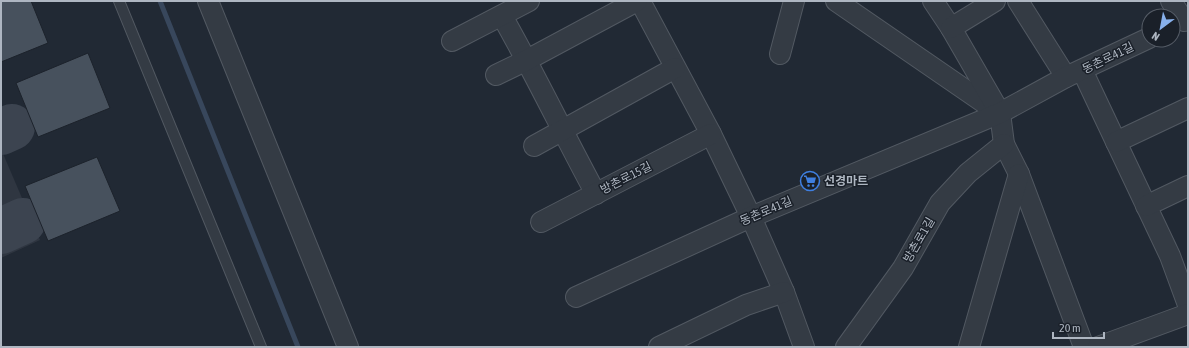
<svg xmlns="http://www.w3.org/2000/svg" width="1189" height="348" font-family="'Asap Condensed','Noto Sans KR',sans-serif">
  <rect width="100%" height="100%" fill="#212934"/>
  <path fill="#2f3641" d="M1 149 40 240 1 258Z"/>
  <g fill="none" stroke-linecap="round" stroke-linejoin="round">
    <path stroke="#38475c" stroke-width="5" d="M160 1 298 347"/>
    <g stroke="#3c4450" stroke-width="46">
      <path d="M1 132 12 127"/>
      <path d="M1 231 23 221"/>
    </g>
  </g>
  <g fill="#47515d" stroke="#1c222b">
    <path d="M1 1H31L48 43 1 62Z"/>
    <path d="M88 53 110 108 38 137 16 83Z"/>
    <path d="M97 157 120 211 48 241 25 186Z"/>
  </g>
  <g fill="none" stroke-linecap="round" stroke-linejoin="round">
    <g stroke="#525962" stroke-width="12">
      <path id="service" d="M119 1 261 347"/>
    </g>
    <g stroke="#525962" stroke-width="22">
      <g id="minor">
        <path d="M208 1 348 347"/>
        <path d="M640 1 711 134 751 217 784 292 804 347"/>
        <path d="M836 1 996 111"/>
        <path d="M933 1 951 28 1000 113 1004 144 1019 174 1084 347"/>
        <path d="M1018 1 1066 77"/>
        <path d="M1171 1 1184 21"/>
        <path d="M502 16C535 74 564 135 596 194"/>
        <path d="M951 28 995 1"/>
        <path d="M452 41 529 1"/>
        <path d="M780 54 794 1"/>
        <path d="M1082 70 1170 256 1188 305"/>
        <path d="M496 75 527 60 637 1"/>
        <path d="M1116 142 1188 108"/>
        <path d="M534 146 675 68"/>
        <path d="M1146 206 1188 186"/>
        <path d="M541 222 711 134"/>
        <path d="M576 297 751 217 1000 113 1066 77 1149 38"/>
        <path d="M659 347 746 305 784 292"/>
        <path d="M846 347 903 268 940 203 968 173 1004 144"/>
        <path d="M969 347 1019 174"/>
        <path d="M1098 347 1188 314"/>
      </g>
    </g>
    <use href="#service" stroke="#343b44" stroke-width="10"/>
    <use href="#minor" stroke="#343b44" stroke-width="20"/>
  </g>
  <defs>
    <g id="supermarket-ring" transform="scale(1)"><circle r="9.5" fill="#1a2029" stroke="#3f7fe0" stroke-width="1.5"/><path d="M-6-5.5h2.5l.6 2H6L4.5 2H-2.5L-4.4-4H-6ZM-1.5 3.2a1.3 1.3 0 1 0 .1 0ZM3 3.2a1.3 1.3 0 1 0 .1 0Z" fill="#3f7fe0"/></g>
  </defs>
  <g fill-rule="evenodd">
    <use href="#supermarket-ring" x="810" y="181"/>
  </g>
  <g text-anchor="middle" stroke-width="3" stroke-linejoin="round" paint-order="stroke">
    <g font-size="12" fill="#aeb6c1" stroke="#1a2029">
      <text transform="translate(1108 58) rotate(-26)" y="4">동촌로41길</text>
      <text transform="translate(626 178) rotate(-27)" y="4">방촌로15길</text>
      <text transform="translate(766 211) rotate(-23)" y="4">동촌로41길</text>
      <text transform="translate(919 240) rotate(-60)" y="4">방촌로1길</text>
    </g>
    <g font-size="12" font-weight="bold" fill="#aeb6c1" stroke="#1a2029" text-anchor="start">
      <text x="824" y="185">선경마트</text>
    </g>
  </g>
  <rect width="1189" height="348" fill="none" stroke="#aeb6c1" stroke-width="4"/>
  <g transform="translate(1161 28) rotate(212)"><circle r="19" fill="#1a2029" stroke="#555c66"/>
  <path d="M0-3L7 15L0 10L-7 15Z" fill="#88b1ec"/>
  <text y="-6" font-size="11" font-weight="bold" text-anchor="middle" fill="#aeb6c1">N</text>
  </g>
  <path d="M1053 332v6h51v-6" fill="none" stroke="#aeb6c1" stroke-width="2"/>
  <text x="1059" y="332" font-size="12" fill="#aeb6c1" stroke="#1a2029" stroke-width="3" paint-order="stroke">20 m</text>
</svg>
